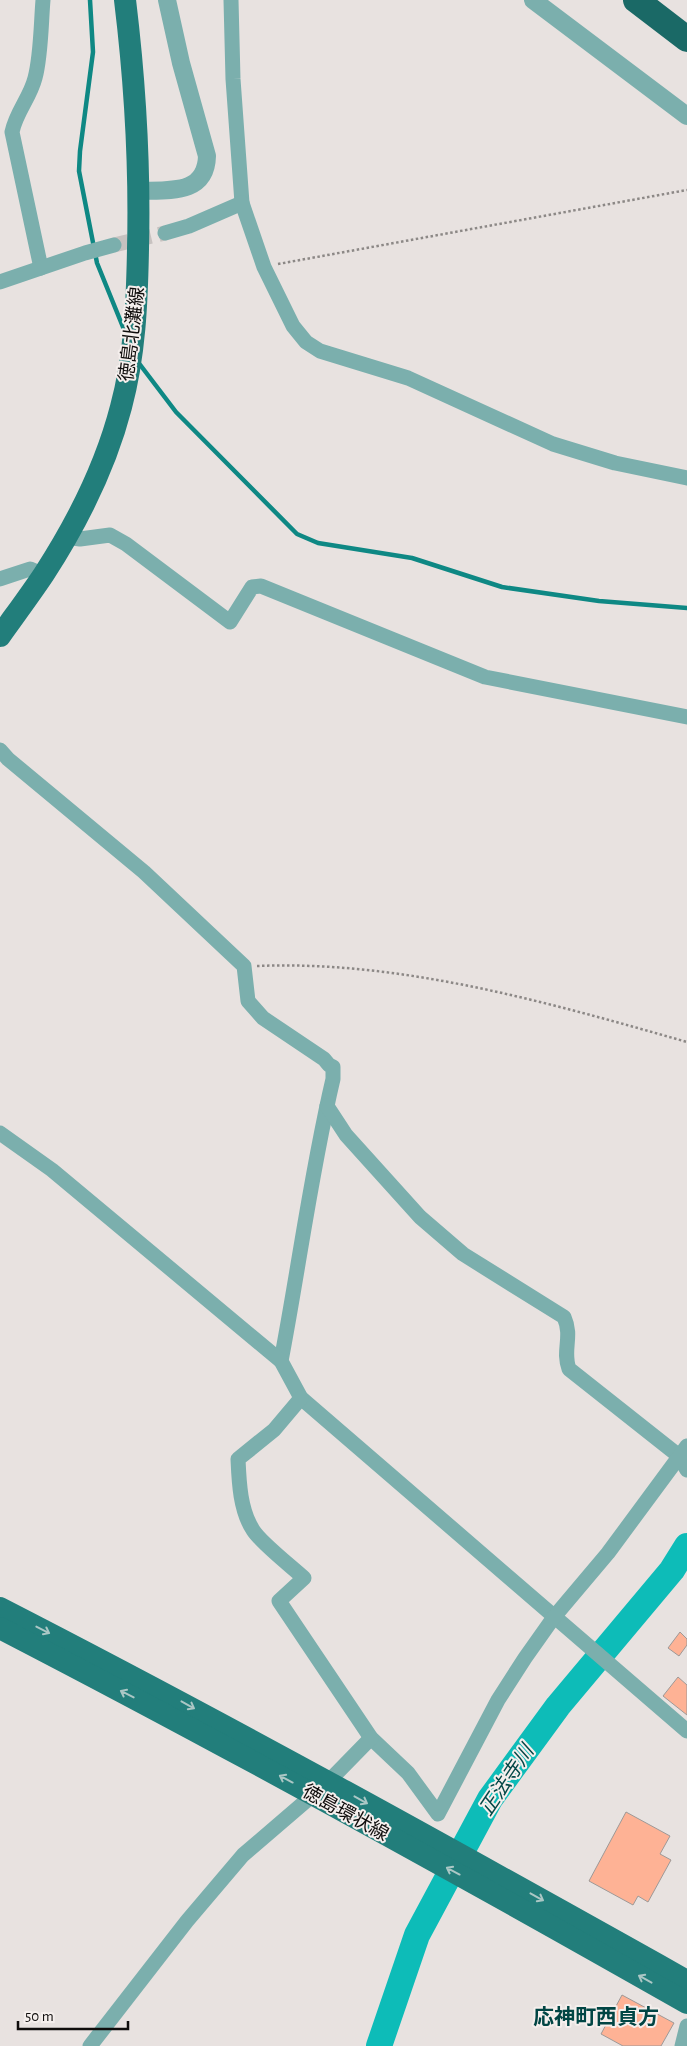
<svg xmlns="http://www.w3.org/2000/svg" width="687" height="2046" font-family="'Alegreya Sans','Noto Sans JP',sans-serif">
  <rect width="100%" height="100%" fill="#e8e2e0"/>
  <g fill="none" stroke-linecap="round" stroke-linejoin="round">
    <g stroke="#0e8884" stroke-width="4.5">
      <path d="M90 0 93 52 80 151 79 171 97 263 125 332"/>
      <path d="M138 362 176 412 297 534 318 543 412 558 502 587 599 601 687 608"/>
    </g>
    <path stroke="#0dbcb8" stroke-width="26" d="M379 2046 417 1935 490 1799 558 1706 672 1570 687 1546"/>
  </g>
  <g fill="#feb295" stroke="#9e9997">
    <path d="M680 1632 687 1639V1645L679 1656 668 1648Z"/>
    <path d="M678 1677 687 1685V1715L663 1696Z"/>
    <path d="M626 1812 670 1836 660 1854 671 1860 648 1902 638 1896 633 1905 589 1881Z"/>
    <path d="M622 1995 674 2023 661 2046H623L601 2034Z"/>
  </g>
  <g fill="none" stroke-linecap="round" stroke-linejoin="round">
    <path stroke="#c7c2c0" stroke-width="15" stroke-dasharray="15 8" stroke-linecap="butt" d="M114 245 165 233"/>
    <g stroke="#8c8886" stroke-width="2.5" stroke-dasharray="2.5 2.5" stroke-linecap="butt">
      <path d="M278 264 687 190"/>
      <path d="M257 966C401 960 550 1003 687 1042"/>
    </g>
    <g stroke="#7bafad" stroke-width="15">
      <path d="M231 0 233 79 242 203"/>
      <path d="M165 233 189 226 242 203 264 267 293 326 306 342 320 351 408 378 553 444 615 463 687 478"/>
      <path d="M41 268 12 132C16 112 30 98 35 78 41 56 41 24 43 0"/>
      <path d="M0 282 85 253 114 245"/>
      <path d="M65 537 80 539 110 535 126 544 230 622 252 587 261 586 485 677 687 717"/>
      <path d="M0 579 30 569 44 575"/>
      <path d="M0 750 8 759 144 872 244 966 248 1001 263 1018 324 1059 329 1065 333 1067V1079C311 1172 299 1267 281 1361"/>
      <path d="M327 1106 346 1135 420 1217 463 1254 564 1317C573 1337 562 1350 569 1369L679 1456 687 1470"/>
      <path d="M0 1133 52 1170 281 1361 301 1398 687 1731"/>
      <path d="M301 1398 274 1430 238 1459C239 1482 240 1510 253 1530 260 1542 292 1567 304 1578L279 1601 371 1738 408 1773 438 1814 498 1700 525 1658 554 1617 608 1553 687 1446"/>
      <path d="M90 2046 187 1921 243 1855 328 1782 371 1738"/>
      <path d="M682 2046 687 2026"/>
    </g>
    <g stroke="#7bafad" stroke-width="18">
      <path d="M533 0 687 116"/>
      <path d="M139 191C169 190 206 195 207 156L181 63 167 0"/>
    </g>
    <g stroke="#227e7b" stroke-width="22">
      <path d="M0 636C15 615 30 595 44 574 77 523 106 465 121 407 135 355 137 302 138 249 140 166 135 82 125 0"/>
      <path d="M0 1608C232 1727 460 1854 687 1981"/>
      <path d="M0 1628C232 1748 460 1874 687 2003"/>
    </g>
    <path stroke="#1a6966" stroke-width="26" d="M636 0 687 39"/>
  </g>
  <defs><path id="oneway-shaft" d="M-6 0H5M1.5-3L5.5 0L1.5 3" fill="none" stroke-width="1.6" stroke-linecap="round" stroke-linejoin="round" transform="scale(1.25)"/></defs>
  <g stroke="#abc7c5">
    <use href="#oneway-shaft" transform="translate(43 1630) rotate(27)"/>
    <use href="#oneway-shaft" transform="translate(127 1694) rotate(-153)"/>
    <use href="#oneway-shaft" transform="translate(188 1705) rotate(29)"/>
    <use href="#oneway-shaft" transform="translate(286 1779) rotate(-152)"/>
    <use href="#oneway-shaft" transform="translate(361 1800) rotate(29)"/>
    <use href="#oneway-shaft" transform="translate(453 1871) rotate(-152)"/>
    <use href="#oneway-shaft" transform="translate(537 1897) rotate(29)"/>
    <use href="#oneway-shaft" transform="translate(645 1979) rotate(-151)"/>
  </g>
  <g text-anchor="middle" stroke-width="4" stroke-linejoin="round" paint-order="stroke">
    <g font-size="19" fill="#0f0d0c" stroke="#f5efed">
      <text transform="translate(131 334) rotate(-83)" y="7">徳島北灘線</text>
      <text transform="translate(346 1812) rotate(29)" y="7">徳島環状線</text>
    </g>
    <g font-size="20" font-style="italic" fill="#054847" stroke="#f5efed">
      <text transform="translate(506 1780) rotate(-56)" y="7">正法寺川</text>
    </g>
    <g font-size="21" font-weight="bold" fill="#014544" stroke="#f5efed">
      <text x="596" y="2024">応神町西貞方</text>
    </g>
  </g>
  <path d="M18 2021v8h110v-8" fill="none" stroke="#0f0d0c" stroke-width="2.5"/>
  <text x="25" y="2021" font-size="15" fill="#0f0d0c" stroke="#f5efed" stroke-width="4" paint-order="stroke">50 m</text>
</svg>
